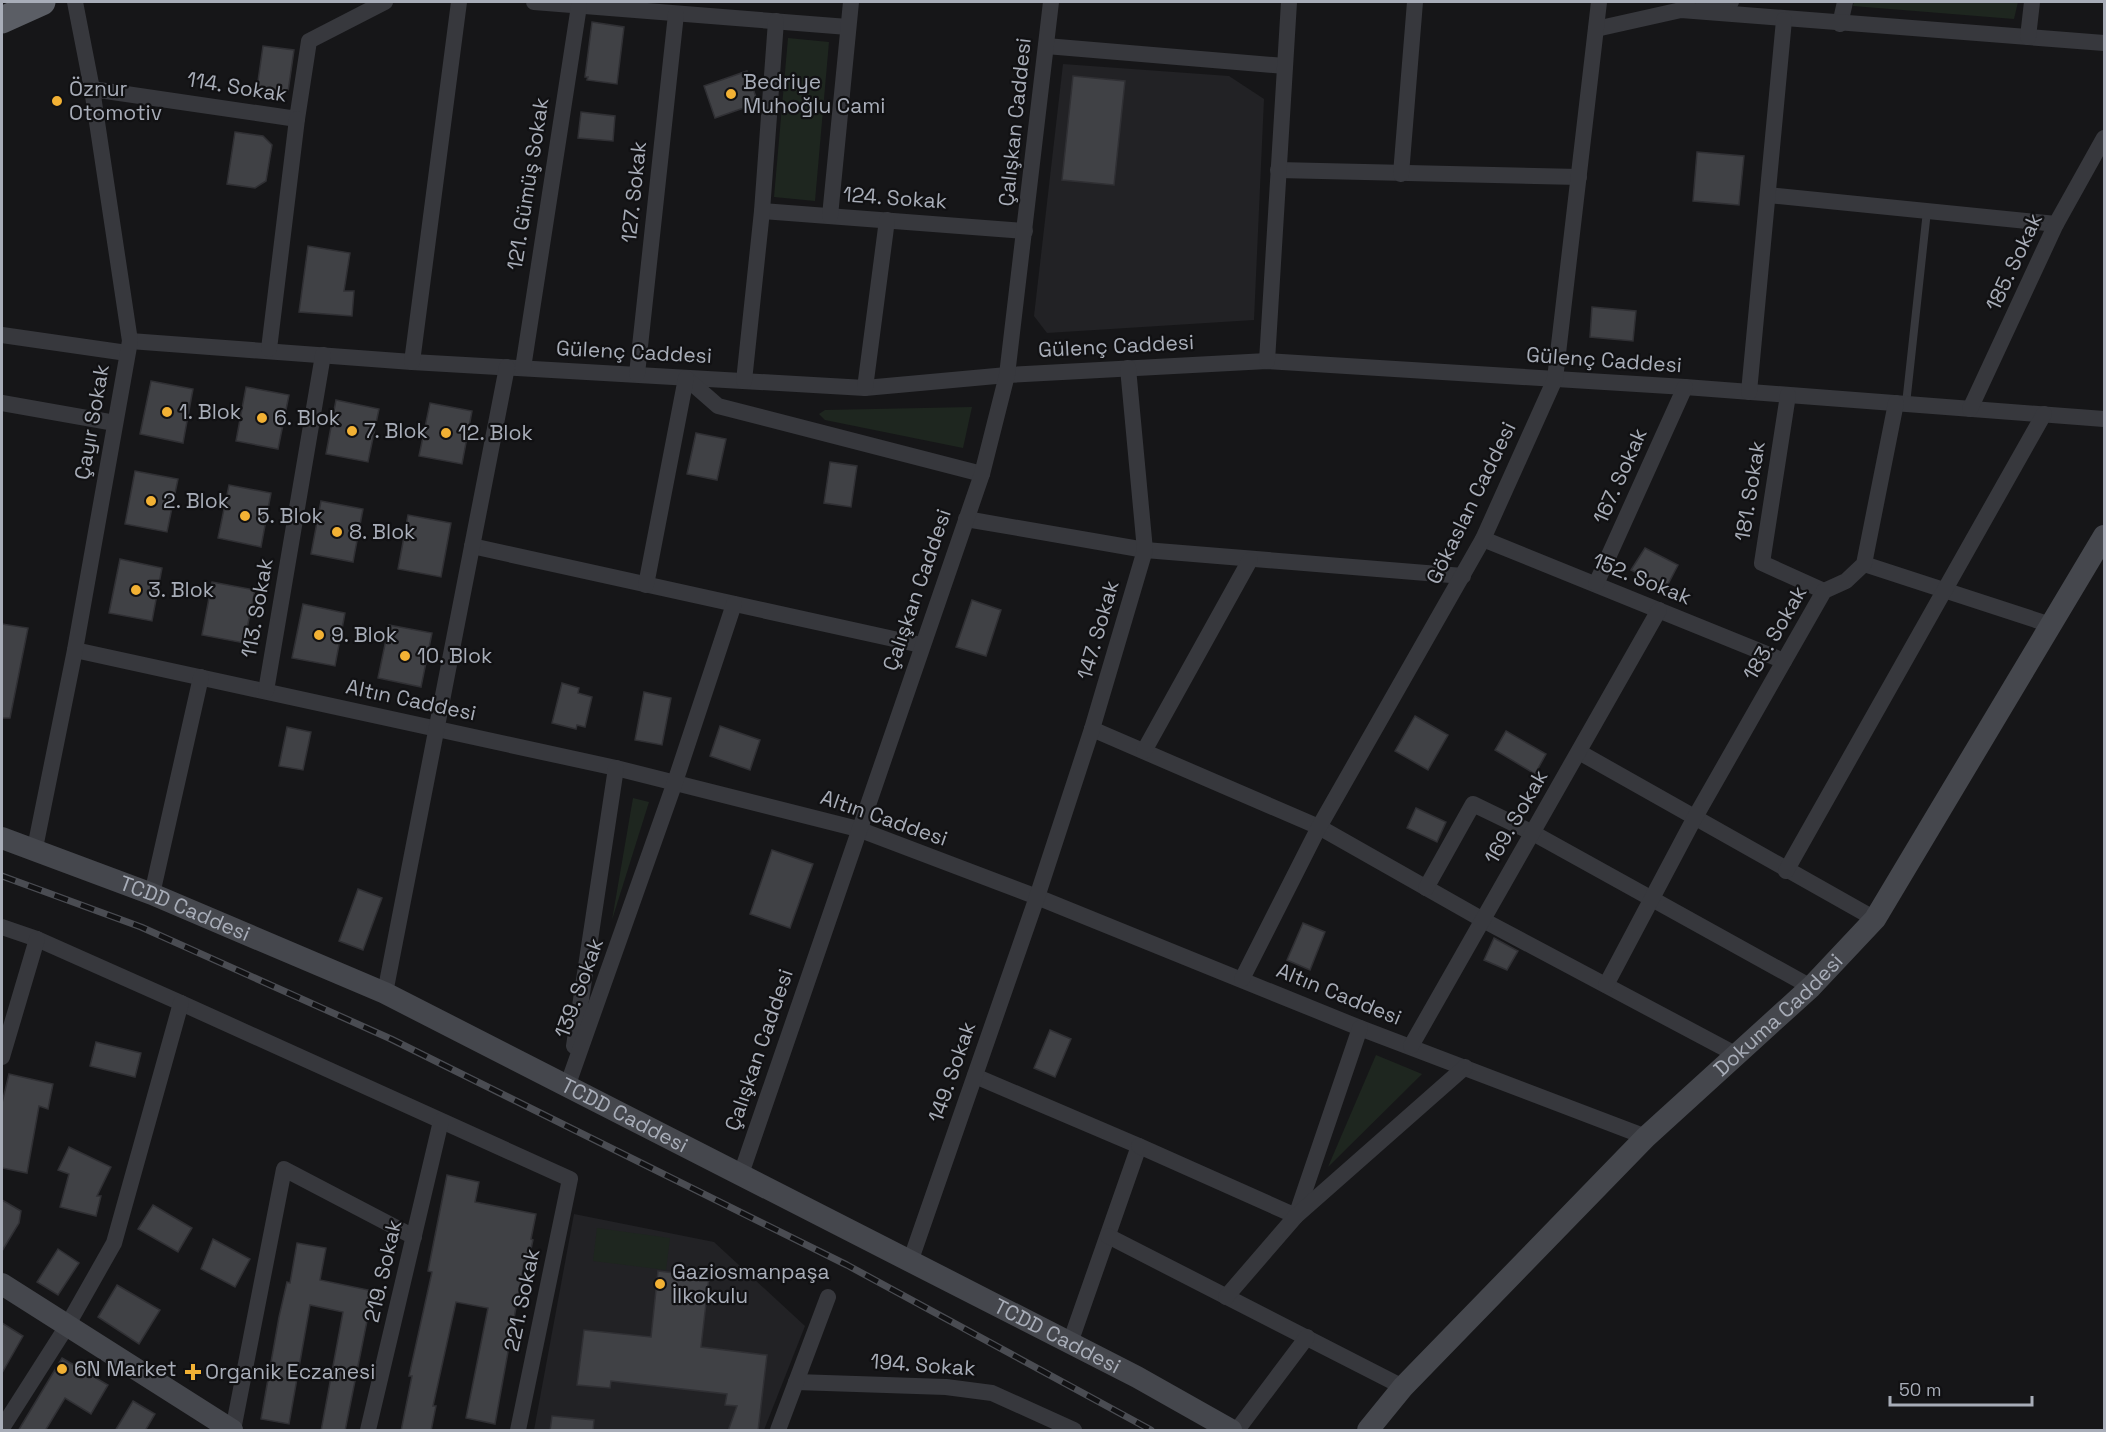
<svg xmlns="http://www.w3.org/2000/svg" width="2106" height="1432" font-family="'Space Grotesk',sans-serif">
  <rect width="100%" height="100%" fill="#161618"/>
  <g fill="#222225">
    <path d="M1063 64 1229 76 1264 99 1254 320 1047 333 1034 316Z"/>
    <path d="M574 1214 714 1242 805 1326 764 1430H534Z"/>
  </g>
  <g fill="#1e261f">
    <path d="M1854 2H2018L2014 19 1853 6Z"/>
    <path d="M788 38 829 42 815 201 774 197Z"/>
    <path d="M972 407 963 448 825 420 819 414 825 410Z"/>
    <path d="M633 798 649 802 612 920Z"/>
    <path d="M1376 1055 1422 1074 1328 1167Z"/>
    <path d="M597 1228 670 1238 666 1270 593 1261Z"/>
  </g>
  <g fill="#404145" stroke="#303034" stroke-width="1.5">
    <path d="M592 22 624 27 617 84 587 80 588 77H585Z"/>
    <path d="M263 46 294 50 288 92 257 88Z"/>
    <path d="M747 71 758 103 715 118 704 86Z"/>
    <path d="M1073 76 1125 81 1114 185 1062 180Z"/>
    <path d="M581 112 615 116 613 141 578 138Z"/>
    <path d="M235 132 263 136 272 145 266 181 255 188 227 184Z"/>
    <path d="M1697 152 1744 156 1739 205 1693 201Z"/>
    <path d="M308 246 350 253 344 291H354L352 316 299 312Z"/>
    <path d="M1592 307 1636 311 1633 341 1590 337Z"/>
    <path d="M151 381 193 389 183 443 140 434Z"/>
    <path d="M246 387 289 395 278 449 236 441Z"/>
    <path d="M336 400 379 409 368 462 326 454Z"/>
    <path d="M430 403 472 411 462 464 419 456Z"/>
    <path d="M696 433 726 439 717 480 687 474Z"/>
    <path d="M830 462 857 466 851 507 824 503Z"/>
    <path d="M135 471 178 479 167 532 125 524Z"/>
    <path d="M229 485 271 493 261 547 218 538Z"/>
    <path d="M321 501 363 509 353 562 311 554Z"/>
    <path d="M408 515 451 523 441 577 398 569Z"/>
    <path d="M1645 548 1678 565 1666 588 1631 570Z"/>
    <path d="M120 559 162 568 152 621 109 613Z"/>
    <path d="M212 582 255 590 244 643 202 635Z"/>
    <path d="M972 600 1001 610 986 656 956 647Z"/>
    <path d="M303 604 345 613 335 666 292 658Z"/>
    <path d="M2 624 28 628 10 718H2Z"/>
    <path d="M389 625 432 633 421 687 378 678Z"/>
    <path d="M562 683 579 688 578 693 592 697 585 727 577 725 576 729 552 723Z"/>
    <path d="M644 692 671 698 662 745 635 740Z"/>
    <path d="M1415 716 1448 735 1428 770 1395 751Z"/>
    <path d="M720 726 760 740 750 770 710 756Z"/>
    <path d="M287 727 311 732 303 770 279 766Z"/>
    <path d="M1506 731 1546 754 1535 774 1495 750Z"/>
    <path d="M1416 808 1446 822 1437 842 1407 828Z"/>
    <path d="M772 850 813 864 790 928 750 914Z"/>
    <path d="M358 889 382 898 363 950 339 941Z"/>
    <path d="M1303 923 1325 932 1310 970 1287 960Z"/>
    <path d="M1494 938 1518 951 1507 970 1484 960Z"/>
    <path d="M1050 1030 1071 1039 1055 1077 1034 1068Z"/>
    <path d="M96 1042 141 1053 135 1077 90 1066Z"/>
    <path d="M9 1074 53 1084 48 1109 39 1106 27 1173 2 1168V1103Z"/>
    <path d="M69 1147 111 1167 97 1196H101L96 1216 60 1207 69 1174 58 1170Z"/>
    <path d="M447 1175 479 1182 475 1202 536 1214 531 1239 533 1240 528 1263H524L495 1424 466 1418 488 1308 456 1302 433 1406H436L431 1431H401L412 1376H409L432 1272 428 1271Z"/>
    <path d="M2 1200 21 1211 19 1223 2 1251Z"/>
    <path d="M153 1205 192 1228 178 1252 138 1229Z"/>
    <path d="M213 1239 250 1259 235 1287 201 1269Z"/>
    <path d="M297 1243 326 1248 320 1280 373 1291 345 1431H321L343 1312 310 1305 289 1424 261 1419 279 1317 287 1282 290 1283Z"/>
    <path d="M58 1249 79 1263 58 1295 37 1282Z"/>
    <path d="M658 1271 709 1277 701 1347 767 1355 758 1431H728L737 1406 725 1405 727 1394 611 1381 610 1388 577 1385 584 1330 651 1337Z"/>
    <path d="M117 1285 160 1310 139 1344 98 1317Z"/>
    <path d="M2 1323 23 1336 2 1373Z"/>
    <path d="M62 1358 108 1385 91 1414 65 1398 45 1431H18Z"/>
    <path d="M133 1401 155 1414 145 1431H115Z"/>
    <path d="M552 1416 594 1420 593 1431H550Z"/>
  </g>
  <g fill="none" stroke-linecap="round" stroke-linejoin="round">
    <path stroke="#37383d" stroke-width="8" d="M1906 404 1927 211"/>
    <g stroke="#37383d" stroke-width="16">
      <path d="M534 2 848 27"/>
      <path d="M1703 7 1731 2"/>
      <path d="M1840 24 1845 2"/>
      <path d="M1596 29 1681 10 2104 43"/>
      <path d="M2028 37 2032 2"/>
      <path d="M1046 46 1285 66"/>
      <path d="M92 89 297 119 309 41 385 2"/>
      <path d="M1278 170 1579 177"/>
      <path d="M1401 174 1415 2"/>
      <path d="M1768 195 2056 224"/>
      <path d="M762 211 1025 231"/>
      <path d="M830 216 851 2"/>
      <path d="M2 335 127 353"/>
      <path d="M130 341 412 362 865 388 1007 375 1267 361 1685 387 2104 419"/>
      <path d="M269 349 297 119"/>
      <path d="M1267 361 1289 2"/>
      <path d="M412 362 459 2"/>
      <path d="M523 368 579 6"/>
      <path d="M637 374 676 14"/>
      <path d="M686 378 718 406 982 474"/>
      <path d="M744 381 762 211 776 21"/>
      <path d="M865 388 887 220"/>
      <path d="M1749 392 1784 20"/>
      <path d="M1788 395 1762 563 1824 591"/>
      <path d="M2 403 115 423"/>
      <path d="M1970 409 2056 224 2104 138"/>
      <path d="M966 519 1145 550 1463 576"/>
      <path d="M1483 539 1784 661"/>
      <path d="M472 546 921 645"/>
      <path d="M1864 564 2051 625"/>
      <path d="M1596 584 1685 387"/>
      <path d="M646 585 686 378"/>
      <path d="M75 650 616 768 858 829 1037 897 1360 1028 1646 1137"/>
      <path d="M266 691 323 355"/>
      <path d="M1092 729 1319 827 1483 920 1737 1055"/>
      <path d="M1144 751 1250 560"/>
      <path d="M1579 752 1875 919"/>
      <path d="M35 848 75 650 130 341 92 89 75 2"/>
      <path d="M1786 871 2044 414"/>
      <path d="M1426 888 1473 804 1533 833 1811 987"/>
      <path d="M152 894 201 677"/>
      <path d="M2 927 37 939 181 1003 570 1179 518 1430"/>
      <path d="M1242 979 1319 827 1483 539 1555 379 1599 2"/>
      <path d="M1606 985 1694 819 1824 591 1846 581 1864 564 1896 403"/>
      <path d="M385 993 507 367"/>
      <path d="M574 1046 616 768"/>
      <path d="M1411 1046 1659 610"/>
      <path d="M2 1057 37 939"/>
      <path d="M975 1076 1139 1146 1070 1343"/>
      <path d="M568 1084 675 782 734 604"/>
      <path d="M1139 1146 1296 1216 1360 1028"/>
      <path d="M741 1174 982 474 1007 375 1051 2"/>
      <path d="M1108 1236 1403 1387"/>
      <path d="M910 1262 1037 897 1092 729 1145 550 1128 368"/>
      <path d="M1226 1297 1296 1216 1465 1067"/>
      <path d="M796 1382 946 1387 992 1393 1074 1430"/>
      <path d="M2 1428 67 1326 114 1243 181 1003"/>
      <path d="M233 1430 284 1169 414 1237"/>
      <path d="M368 1430 441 1121"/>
      <path d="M778 1430 828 1297"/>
      <path d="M1237 1430 1307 1337"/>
    </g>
    <g stroke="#45474d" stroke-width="22">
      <path id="s1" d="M2 838 152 894 385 993 1137 1377 1231 1430"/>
      <path d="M2 1284 232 1430"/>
      <path id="s2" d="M1368 1430 1403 1387 1646 1137 1811 987 1875 919 2104 536"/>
    </g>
    <path stroke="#5b5e65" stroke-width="27" d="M2 20 42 2"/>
    <g stroke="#4a4c52" stroke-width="7">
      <path id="rail" d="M2 876 141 927 391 1039 847 1265 1151 1430"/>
    </g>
    <use href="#rail" stroke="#111113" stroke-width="4.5" stroke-dasharray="14" stroke-linecap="butt"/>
  </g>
  <g fill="#f2b134" stroke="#111113" stroke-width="2">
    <circle cx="731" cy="94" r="6"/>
    <circle cx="57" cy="101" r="6"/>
    <circle cx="167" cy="412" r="6"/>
    <circle cx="262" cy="418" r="6"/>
    <circle cx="352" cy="431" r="6"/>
    <circle cx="446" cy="433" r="6"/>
    <circle cx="151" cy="501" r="6"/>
    <circle cx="245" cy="516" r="6"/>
    <circle cx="337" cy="532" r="6"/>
    <circle cx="136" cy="590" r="6"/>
    <circle cx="319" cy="635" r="6"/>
    <circle cx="405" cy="656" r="6"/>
    <circle cx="660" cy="1284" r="6"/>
    <circle cx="62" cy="1369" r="6"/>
    <path d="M190 1363h6v6h6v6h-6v6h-6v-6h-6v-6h6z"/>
  </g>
  <g text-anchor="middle" stroke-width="4.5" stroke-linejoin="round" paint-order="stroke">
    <g font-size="21" fill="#a8adb8" stroke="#111113" text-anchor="start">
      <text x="743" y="89">Bedriye<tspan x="743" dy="24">Muhoğlu Cami</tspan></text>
      <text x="69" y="96">Öznur<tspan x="69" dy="24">Otomotiv</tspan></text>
      <text x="179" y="419">1. Blok</text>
      <text x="274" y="425">6. Blok</text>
      <text x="364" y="438">7. Blok</text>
      <text x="458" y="440">12. Blok</text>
      <text x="163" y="508">2. Blok</text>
      <text x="257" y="523">5. Blok</text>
      <text x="349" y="539">8. Blok</text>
      <text x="148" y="597">3. Blok</text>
      <text x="331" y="642">9. Blok</text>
      <text x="417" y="663">10. Blok</text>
      <text x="672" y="1279">Gaziosmanpaşa<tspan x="672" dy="24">İlkokulu</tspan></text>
      <text x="74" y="1376">6N Market</text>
      <text x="205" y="1379">Organik Eczanesi</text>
    </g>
    <g font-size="21" fill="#a8adb8" stroke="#111113">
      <text transform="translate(237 87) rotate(9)" y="7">114. Sokak</text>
      <text transform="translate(1015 122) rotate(-84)" y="7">Çalışkan Caddesi</text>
      <text transform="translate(528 184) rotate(-81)" y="7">121. Gümüş Sokak</text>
      <text transform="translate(634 192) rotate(-84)" y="7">127. Sokak</text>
      <text transform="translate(895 198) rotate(4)" y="7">124. Sokak</text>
      <text transform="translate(2014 262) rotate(-65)" y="7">185. Sokak</text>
      <text transform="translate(1116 346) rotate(-3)" y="7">Gülenç Caddesi</text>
      <text transform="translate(634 352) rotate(3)" y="7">Gülenç Caddesi</text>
      <text transform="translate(1604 360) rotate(4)" y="7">Gülenç Caddesi</text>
      <text transform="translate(92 422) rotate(-80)" y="7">Çayır Sokak</text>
      <text transform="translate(1620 476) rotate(-66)" y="7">167. Sokak</text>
      <text transform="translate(1750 491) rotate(-81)" y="7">181. Sokak</text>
      <text transform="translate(1471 503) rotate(-64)" y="7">Gökaslan Caddesi</text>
      <text transform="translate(1642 579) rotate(22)" y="7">152. Sokak</text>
      <text transform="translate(917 590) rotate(-71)" y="7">Çalışkan Caddesi</text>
      <text transform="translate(257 608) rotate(-80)" y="7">113. Sokak</text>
      <text transform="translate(1098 630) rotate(-74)" y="7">147. Sokak</text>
      <text transform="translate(1775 633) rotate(-60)" y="7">183. Sokak</text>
      <text transform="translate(411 700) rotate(12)" y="7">Altın Caddesi</text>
      <text transform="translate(1516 817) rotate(-60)" y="7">169. Sokak</text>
      <text transform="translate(884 818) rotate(19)" y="7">Altın Caddesi</text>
      <text dy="7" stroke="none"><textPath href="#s1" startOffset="196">TCDD Caddesi</textPath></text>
      <text transform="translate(579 988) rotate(-70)" y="7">139. Sokak</text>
      <text transform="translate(1339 994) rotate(22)" y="7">Altın Caddesi</text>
      <text dy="7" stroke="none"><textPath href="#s2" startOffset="584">Dokuma Caddesi</textPath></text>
      <text transform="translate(759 1050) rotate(-71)" y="7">Çalışkan Caddesi</text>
      <text transform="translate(952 1072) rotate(-71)" y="7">149. Sokak</text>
      <text dy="7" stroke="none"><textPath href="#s1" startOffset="682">TCDD Caddesi</textPath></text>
      <text transform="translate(383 1271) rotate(-77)" y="7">219. Sokak</text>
      <text transform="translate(522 1300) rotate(-78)" y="7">221. Sokak</text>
      <text dy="7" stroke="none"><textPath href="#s1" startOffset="1168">TCDD Caddesi</textPath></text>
      <text transform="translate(923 1365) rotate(4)" y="7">194. Sokak</text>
    </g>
  </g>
  <rect width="2106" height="1432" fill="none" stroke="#a8adb8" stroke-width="6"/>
  <path d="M1890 1396v9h142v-9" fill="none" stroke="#a8adb8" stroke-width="3"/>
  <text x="1899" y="1396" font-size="18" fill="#a8adb8" stroke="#111113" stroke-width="4.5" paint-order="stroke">50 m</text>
</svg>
